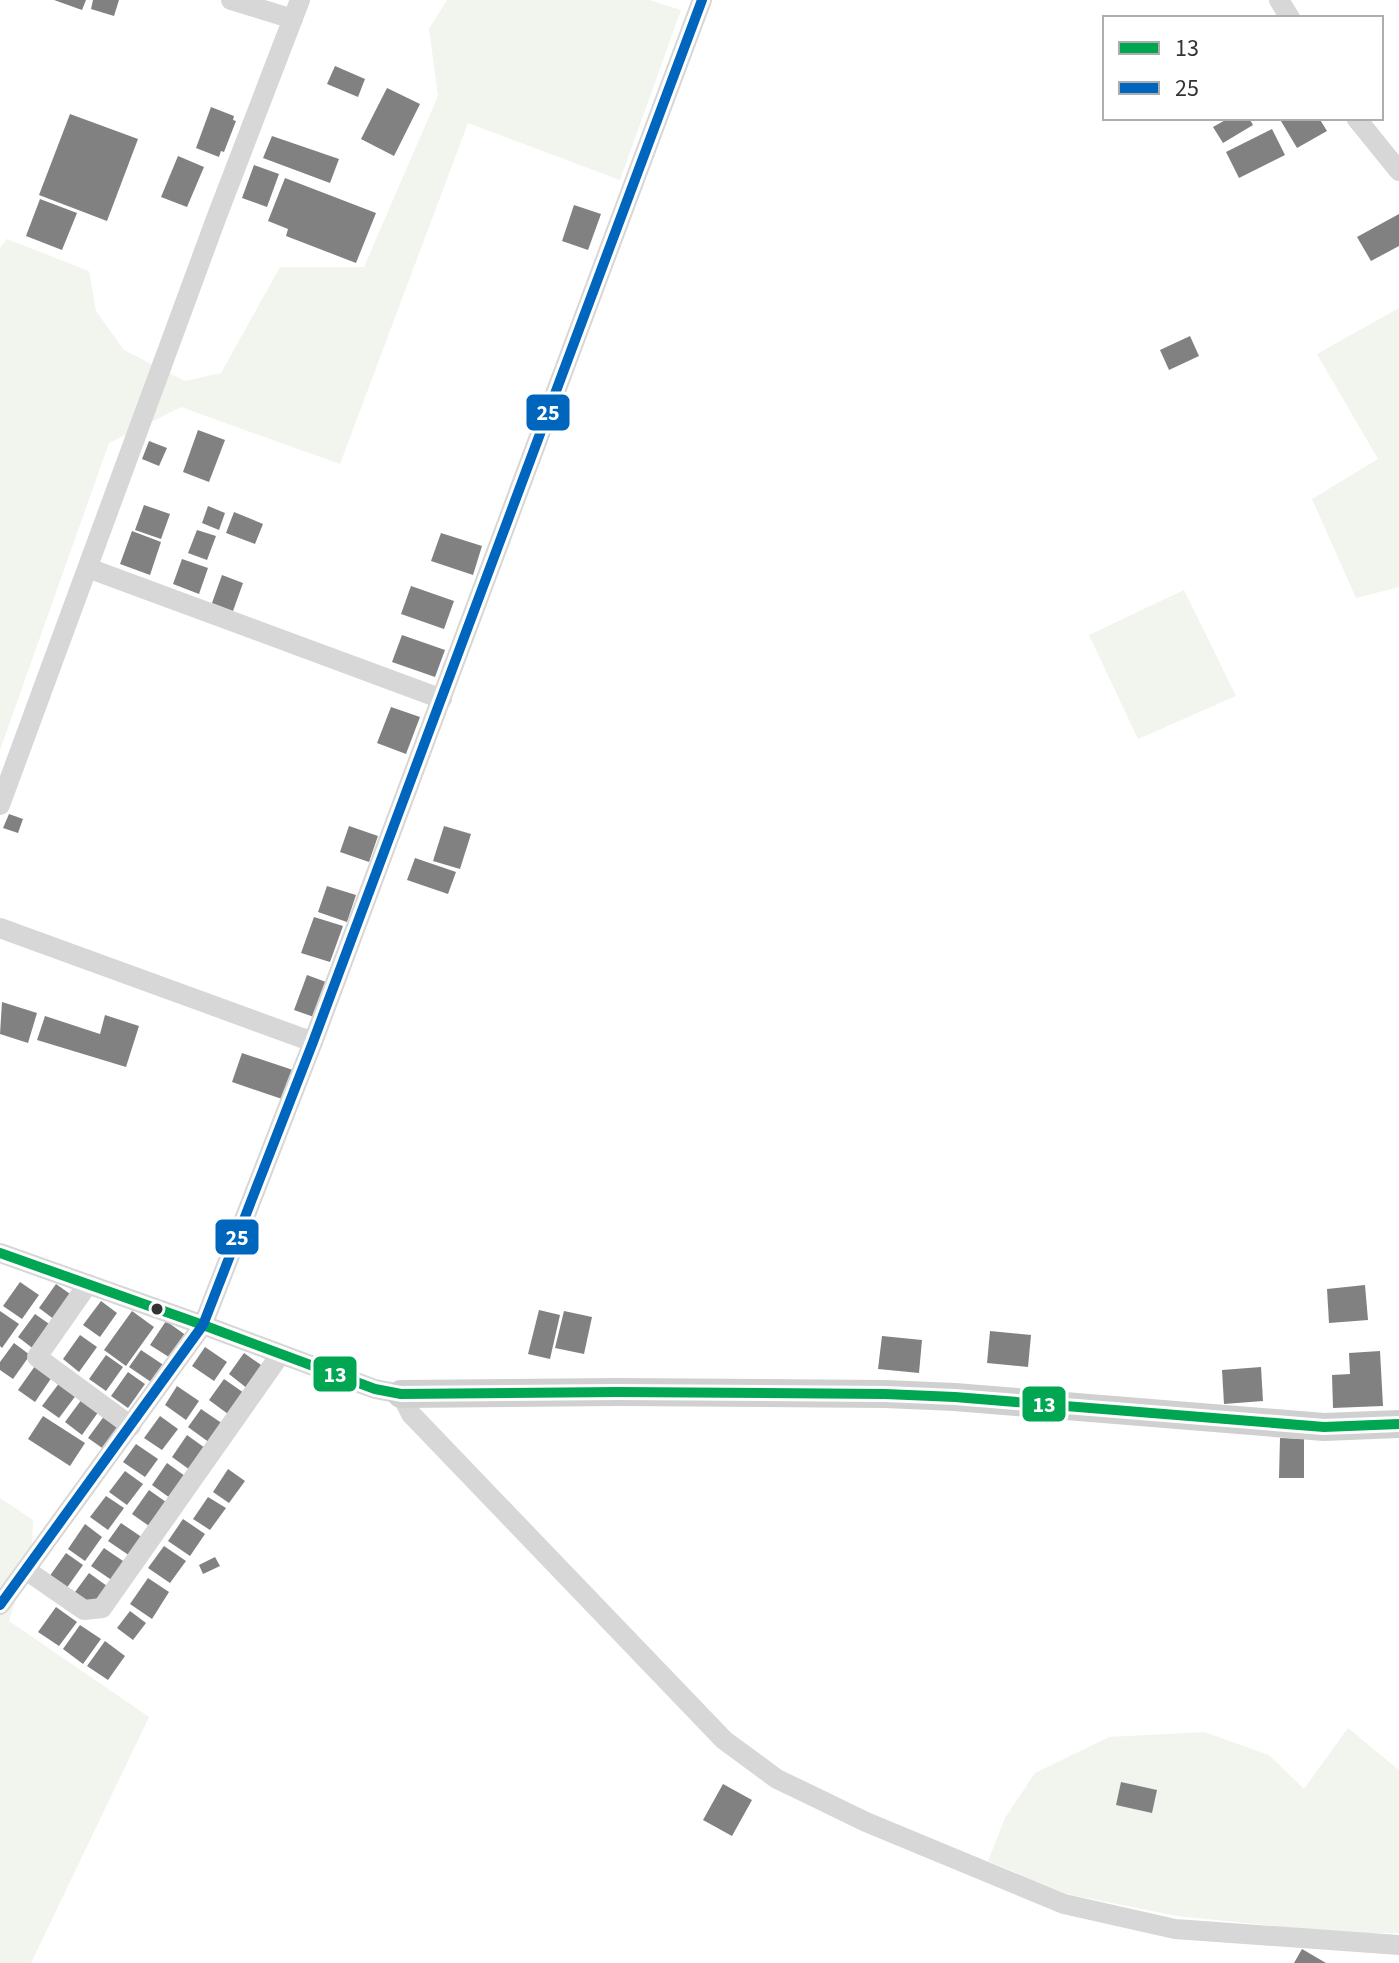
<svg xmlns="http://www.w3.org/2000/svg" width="1399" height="1963" font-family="'Source Sans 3',sans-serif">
  <rect width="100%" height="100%" fill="#fff"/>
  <g fill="#f1f5ed">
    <path d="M447 0H649L681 10 620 180 468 123 340 464 181 407 109 443 0 750V248L7 239 89 271 96 311 124 350 185 381 221 373 280 267H364L438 96 429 29Z"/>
    <path d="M1399 308V587L1356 598 1312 499 1378 459 1317 354Z"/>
    <path d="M1184 590 1236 696 1138 739 1089 635Z"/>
    <path d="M0 1498 33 1520 32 1544 9 1621 149 1717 31 1963H0Z"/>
    <path d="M1348 1728 1399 1770V1933H1344L1177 1916 1067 1894 988 1861 1005 1818 1035 1773 1109 1737 1204 1732 1269 1755 1304 1789Z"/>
  </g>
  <g fill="#818181">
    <path d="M54 0H86L82 10Z"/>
    <path d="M93 0H119L114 16 91 9Z"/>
    <path d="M335 66 365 79 358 97 327 84Z"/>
    <path d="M387 88 420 104 394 156 361 139Z"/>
    <path d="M211 107 234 116 233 120 236 121 224 152 221 151 219 157 196 148Z"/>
    <path d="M70 114 138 139 107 221 39 195Z"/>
    <path d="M1229 118H1249L1253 125 1223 143 1213 127Z"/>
    <path d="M1287 118H1319L1327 131 1297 148 1281 121Z"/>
    <path d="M1272 129 1285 155 1239 178 1226 152Z"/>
    <path d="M272 136 339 159 330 183 263 158Z"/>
    <path d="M178 156 204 167 187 207 161 197Z"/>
    <path d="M254 165 279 174 267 207 242 198Z"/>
    <path d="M285 178 376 213 356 263 286 236 288 229 268 221Z"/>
    <path d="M40 199 77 213 62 250 26 236Z"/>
    <path d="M574 205 601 214 588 250 562 241Z"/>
    <path d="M1399 214V246L1371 261 1357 237Z"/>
    <path d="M1190 336 1199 356 1169 370 1160 350Z"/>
    <path d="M198 430 225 440 209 482 183 472Z"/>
    <path d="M149 441 167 448 159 466 142 459Z"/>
    <path d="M144 505 170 514 161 539 135 530Z"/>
    <path d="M208 506 225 513 219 530 202 523Z"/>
    <path d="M234 512 263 524 255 544 226 533Z"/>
    <path d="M197 530 216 536 207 560 188 553Z"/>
    <path d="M132 531 161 542 150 575 120 564Z"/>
    <path d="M441 533 482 546 473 575 431 561Z"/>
    <path d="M182 559 208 568 199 594 173 584Z"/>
    <path d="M222 575 243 583 233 611 212 603Z"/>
    <path d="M411 586 454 601 444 629 401 614Z"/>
    <path d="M402 635 445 650 435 677 392 662Z"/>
    <path d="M391 707 420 717 406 754 377 743Z"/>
    <path d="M9 814 23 819 18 833 3 828Z"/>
    <path d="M349 826 378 836 369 862 340 852Z"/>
    <path d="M444 826 471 834 460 869 433 861Z"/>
    <path d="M415 858 456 872 448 894 407 880Z"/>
    <path d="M327 886 356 895 347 922 318 912Z"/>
    <path d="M314 917 343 926 330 962 301 953Z"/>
    <path d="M307 975 326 982 314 1017 294 1010Z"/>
    <path d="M2 1002 37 1013 28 1043 0 1034Z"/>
    <path d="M105 1015 139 1026 126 1067 37 1040 45 1016 100 1034Z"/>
    <path d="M242 1053 293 1070 282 1099 232 1082Z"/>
    <path d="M20 1282 39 1295 22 1319 3 1306Z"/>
    <path d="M56 1284 73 1296 55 1320 39 1308Z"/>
    <path d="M1365 1285 1368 1320 1329 1323 1327 1289Z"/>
    <path d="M101 1301 117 1313 100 1337 83 1325Z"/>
    <path d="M539 1310 560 1315 550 1359 528 1354Z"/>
    <path d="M0 1311 19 1324 2 1348 0 1346Z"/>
    <path d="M132 1311 154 1327 126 1366 104 1350Z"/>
    <path d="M564 1311 592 1317 584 1354 555 1348Z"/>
    <path d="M35 1314 52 1326 35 1350 18 1337Z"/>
    <path d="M166 1321 187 1336 172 1359 150 1345Z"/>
    <path d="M990 1331 1031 1335 1028 1367 987 1363Z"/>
    <path d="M80 1335 97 1347 79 1372 63 1359Z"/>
    <path d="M882 1336 922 1340 919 1373 878 1369Z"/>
    <path d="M14 1343 30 1355 13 1379 0 1370V1362Z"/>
    <path d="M205 1347 227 1362 214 1381 192 1366Z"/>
    <path d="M141 1350 165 1366 154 1384 129 1367Z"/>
    <path d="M1380 1351 1383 1406 1333 1408 1332 1375 1350 1374 1349 1353Z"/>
    <path d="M244 1353 264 1367 248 1389 229 1374Z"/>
    <path d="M106 1355 123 1367 106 1391 89 1379Z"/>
    <path d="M35 1366 52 1377 35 1402 18 1390Z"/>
    <path d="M1261 1367 1263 1401 1224 1404 1222 1370Z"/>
    <path d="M128 1372 145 1384 128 1408 111 1396Z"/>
    <path d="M224 1379 244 1393 228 1414 209 1400Z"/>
    <path d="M60 1382 77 1394 59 1418 42 1406Z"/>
    <path d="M177 1386 199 1401 186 1420 165 1405Z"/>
    <path d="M82 1399 99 1411 82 1435 65 1422Z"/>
    <path d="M201 1409 223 1424 210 1443 188 1427Z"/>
    <path d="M105 1415 122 1427 105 1450 88 1438Z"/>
    <path d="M43 1416 85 1443 70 1466 28 1439Z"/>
    <path d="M160 1416 178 1429 162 1450 144 1438Z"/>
    <path d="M187 1435 205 1448 190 1470 172 1457Z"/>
    <path d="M1280 1438 1304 1439V1478H1279Z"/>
    <path d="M136 1444 158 1459 145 1477 123 1462Z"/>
    <path d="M167 1463 185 1476 170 1498 152 1485Z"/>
    <path d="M228 1469 245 1481 229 1503 213 1492Z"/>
    <path d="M125 1471 143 1484 127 1505 109 1492Z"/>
    <path d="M149 1490 166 1502 149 1526 132 1514Z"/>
    <path d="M106 1496 124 1508 108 1530 90 1517Z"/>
    <path d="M208 1497 226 1508 210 1530 193 1519Z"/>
    <path d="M183 1519 205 1534 190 1556 168 1541Z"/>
    <path d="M121 1523 143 1538 130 1556 108 1541Z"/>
    <path d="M85 1524 102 1537 85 1561 68 1549Z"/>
    <path d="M164 1546 186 1561 170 1583 148 1568Z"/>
    <path d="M104 1548 126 1563 113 1581 91 1566Z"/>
    <path d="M66 1553 83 1565 66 1589 49 1577Z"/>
    <path d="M215 1557 220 1566 203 1574 199 1565Z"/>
    <path d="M89 1573 107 1586 93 1605 75 1592Z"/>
    <path d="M148 1578 169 1592 152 1619 130 1604Z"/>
    <path d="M56 1607 77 1622 59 1646 38 1632Z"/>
    <path d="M130 1611 146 1623 133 1640 117 1628Z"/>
    <path d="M80 1625 101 1639 83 1664 63 1649Z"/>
    <path d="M105 1641 125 1656 108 1680 87 1666Z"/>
    <path d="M1121 1782 1157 1790 1152 1813 1116 1805Z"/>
    <path d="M723 1784 752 1800 732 1836 703 1820Z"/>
    <path d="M1302 1949 1326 1963H1294Z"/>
  </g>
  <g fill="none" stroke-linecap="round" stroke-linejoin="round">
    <g stroke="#d7d7d7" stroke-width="20">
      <path d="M231 0 293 19"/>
      <path d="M1279 0 1290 18"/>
      <path d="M1356 118 1399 171"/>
      <path d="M88 568 442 699"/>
      <path d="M0 805 217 216 300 0"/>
      <path d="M0 928 313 1042"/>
      <path d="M0 1253 203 1325 375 1389 401 1394 411 1414 724 1740 777 1779 798 1789 866 1822 1064 1904 1175 1929 1399 1945"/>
      <path d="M88 1284 37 1357 131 1426"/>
      <path d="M26 1570 84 1610 102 1608 280 1355"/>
      <path d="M0 1605 203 1325 313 1042 702 0"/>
    </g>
    <path stroke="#d0d0d0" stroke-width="28" d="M401 1394 618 1392 885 1394 955 1397 1324 1427 1399 1424"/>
    <g stroke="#fff" stroke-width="16">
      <path id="bus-1" d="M0 1253 203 1325 375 1389 401 1394 618 1392 885 1394 955 1397 1324 1427 1399 1424"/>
    </g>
    <g stroke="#fff" stroke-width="16">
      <path id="bus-2" d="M0 1605 203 1325 313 1042 702 0"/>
    </g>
    <use href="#bus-1" stroke="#00a651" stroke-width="10"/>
    <use href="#bus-2" stroke="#0065bd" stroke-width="10"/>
  </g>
  <circle fill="#333" stroke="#fff" stroke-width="3" cx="157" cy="1309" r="7"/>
  <g stroke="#fff" stroke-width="3">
    <rect x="525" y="393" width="46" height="39" rx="8" fill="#0065bd"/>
    <rect x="214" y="1218" width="46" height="38" rx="8" fill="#0065bd"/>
    <rect x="312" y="1355" width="46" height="38" rx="8" fill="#00a651"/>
    <rect x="1021" y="1385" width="46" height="38" rx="8" fill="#00a651"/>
  </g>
  <g font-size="22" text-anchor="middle" font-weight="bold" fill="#fff">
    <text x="548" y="420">25</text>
    <text x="237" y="1245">25</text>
    <text x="335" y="1382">13</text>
    <text x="1044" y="1412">13</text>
  </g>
  <rect x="1103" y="16" width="280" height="104" fill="#ffffff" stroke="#adadad" stroke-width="2"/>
  <rect x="1119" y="42" width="40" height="12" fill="#00a651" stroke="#adadad" stroke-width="2"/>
  <text x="1175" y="56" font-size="24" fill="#333333">13</text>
  <rect x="1119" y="82" width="40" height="12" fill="#0065bd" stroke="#adadad" stroke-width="2"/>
  <text x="1175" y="96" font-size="24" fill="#333333">25</text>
</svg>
